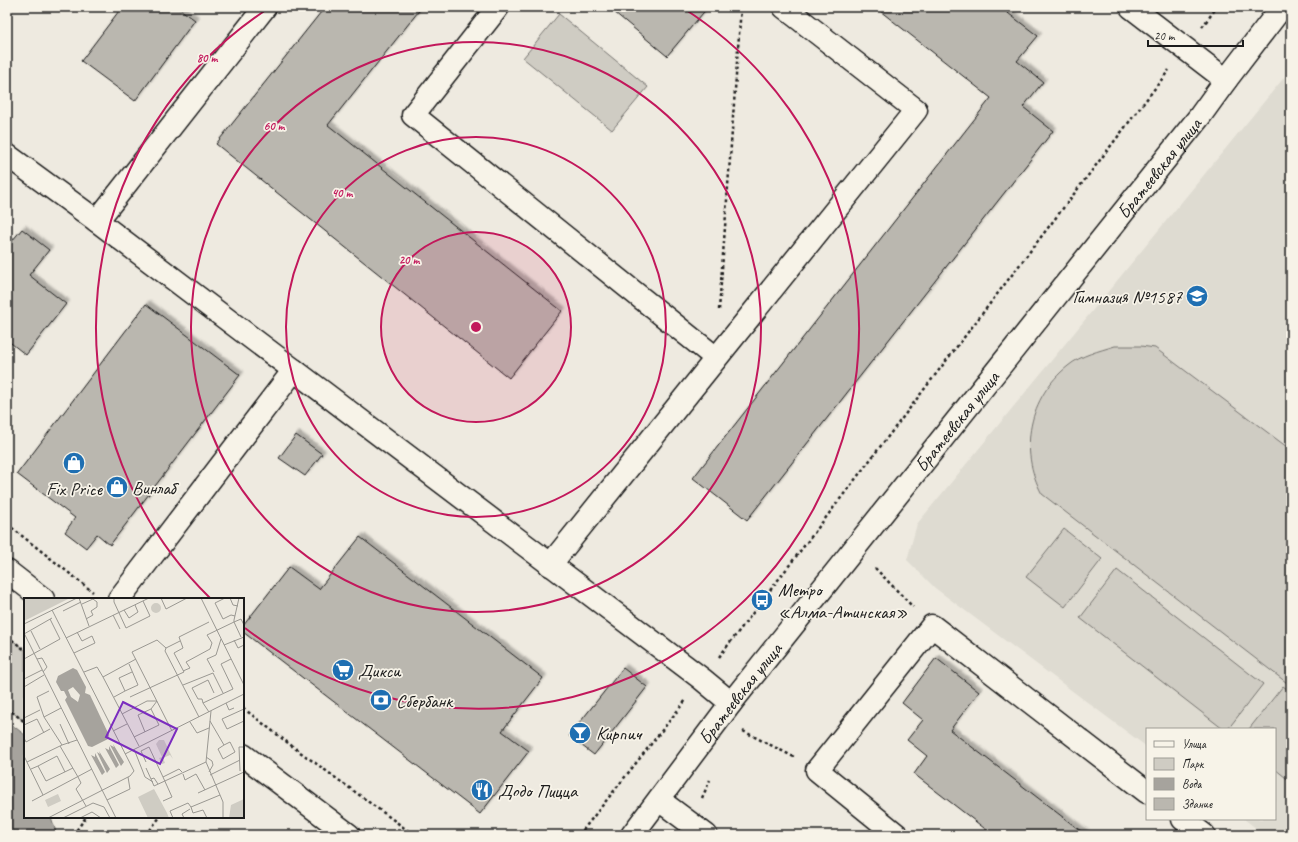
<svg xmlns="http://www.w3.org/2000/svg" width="1298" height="842" font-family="Caveat,sans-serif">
  <defs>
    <filter id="shadow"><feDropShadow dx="3.5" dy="-3.5" stdDeviation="1" flood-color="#0004"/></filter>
  </defs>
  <rect width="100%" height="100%" fill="#eeeae0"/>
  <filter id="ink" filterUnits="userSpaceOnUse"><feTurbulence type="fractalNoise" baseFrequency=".025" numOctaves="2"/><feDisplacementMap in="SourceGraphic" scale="8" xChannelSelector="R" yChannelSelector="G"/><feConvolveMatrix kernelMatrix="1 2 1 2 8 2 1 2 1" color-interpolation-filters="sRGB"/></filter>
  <g filter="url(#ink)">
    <path fill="#dedbd1" d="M1291 69V835H1265L1244 819H1275V729H1147V747L935 588 907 560 917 524Z"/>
    <g fill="#cfccc3" stroke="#767470">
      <path d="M559 14 648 87 612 130 523 58Z"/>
      <path d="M1115 346H1141L1155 348 1291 450V686L1042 494C1018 450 1029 397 1068 366 1081 355 1099 351 1115 346Z"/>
      <path d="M1064 529 1102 559 1065 607 1026 577Z"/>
      <path d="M1117 570 1263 684 1228 729H1223L1080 618Z"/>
      <path d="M7 636 25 650V722L7 708Z"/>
      <path d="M1283 686 1291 692V782L1275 769V729H1249Z"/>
    </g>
    <path fill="#a6a39d" stroke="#6f6d69" d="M7 721 25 735V817H51L57 835H7Z"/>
    <g fill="#bab7af" stroke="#1c1c1c" filter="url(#shadow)">
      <path d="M122 7H177L195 20 135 101 81 61Z"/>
      <path d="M325 7H422L328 125 562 311 509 378 216 144Z"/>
      <path d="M608 7H708L667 56Z"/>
      <path d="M875 7H1000L1038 36 1017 61 1043 82 1023 107 1053 131 747 520 693 478 991 98Z"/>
      <path d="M22 229 49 250 29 275 66 304 26 355 7 340V247Z"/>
      <path d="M146 304 240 375 110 545 97 534 86 548 65 532 75 518 17 474Z"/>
      <path d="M296 435 322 454 305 476 279 458Z"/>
      <path d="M360 537 543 678 502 731 529 751 480 814 243 632V626L289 567 319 589Z"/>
      <path d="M936 658 979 692 950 730 1086 835H993L914 774 927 756 907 740 923 720 902 703Z"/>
      <path d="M623 668 647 687 594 755 569 736Z"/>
    </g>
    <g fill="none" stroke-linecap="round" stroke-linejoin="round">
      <g stroke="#1c1c1c" stroke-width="25">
        <g id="minor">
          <path d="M498 7 413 115 716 358"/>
          <path d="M1131 7 1226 80"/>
          <path d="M7 155 97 221 702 679 731 703"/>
          <path d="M97 221 265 7"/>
          <path d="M550 565 916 110 784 7"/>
          <path d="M7 571 43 599"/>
          <path d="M119 599 294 370"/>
          <path d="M243 755 349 835"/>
          <path d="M659 800 706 835"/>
          <path d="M1183 819 1204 835"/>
          <path id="s1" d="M632 835 731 703 1200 116 1226 80 1282 7"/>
          <path d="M897 835 817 770 932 626 1147 792"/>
        </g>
      </g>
      <g stroke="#1c1c1c" stroke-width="2.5" stroke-dasharray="3 3" stroke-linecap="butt">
        <path d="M1202 27 1217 7"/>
        <path d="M719 310 741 7"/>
        <path d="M7 524 93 592"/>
        <path d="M875 568 913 607"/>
        <path d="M7 636 25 650"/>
        <path d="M719 657 1169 70"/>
        <path d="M7 708 25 722"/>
        <path d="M243 708 292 746 414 835"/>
        <path d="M743 731 794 757"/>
        <path d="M702 798 710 780"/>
        <path d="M73 835 86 817"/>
        <path d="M146 835 160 817"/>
        <path d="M579 835 686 700"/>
      </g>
      <use href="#minor" stroke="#f7f3e8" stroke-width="22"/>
    </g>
  </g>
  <circle cx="476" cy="327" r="95" fill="#c2185b" fill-opacity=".12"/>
  <g fill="none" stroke="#c2185b" stroke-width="2">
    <circle cx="476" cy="327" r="95"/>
    <circle cx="476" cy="327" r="190"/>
    <circle cx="476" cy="327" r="285"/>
    <path d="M210 598A380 380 0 0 1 269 8M683 8A380 380 0 1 1 245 628"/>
  </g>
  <defs>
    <g id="school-disc" transform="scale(1.15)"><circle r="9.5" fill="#1f6fb2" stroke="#f7f3e8"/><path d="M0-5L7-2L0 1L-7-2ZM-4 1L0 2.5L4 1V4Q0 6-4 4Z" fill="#fff"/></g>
    <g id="shop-disc" transform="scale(1.15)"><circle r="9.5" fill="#1f6fb2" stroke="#f7f3e8"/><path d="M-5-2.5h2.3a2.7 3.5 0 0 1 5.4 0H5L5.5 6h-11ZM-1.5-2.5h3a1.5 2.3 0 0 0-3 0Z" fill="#fff"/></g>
    <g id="bus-disc" transform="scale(1.15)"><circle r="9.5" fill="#1f6fb2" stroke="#f7f3e8"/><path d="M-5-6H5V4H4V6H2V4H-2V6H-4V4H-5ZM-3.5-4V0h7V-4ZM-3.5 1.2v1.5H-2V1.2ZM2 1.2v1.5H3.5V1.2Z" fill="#fff"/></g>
    <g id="supermarket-disc" transform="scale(1.15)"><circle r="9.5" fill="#1f6fb2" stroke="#f7f3e8"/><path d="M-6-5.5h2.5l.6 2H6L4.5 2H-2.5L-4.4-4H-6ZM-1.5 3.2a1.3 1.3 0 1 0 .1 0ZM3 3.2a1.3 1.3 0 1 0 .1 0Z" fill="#fff"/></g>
    <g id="bank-disc" transform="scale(1.15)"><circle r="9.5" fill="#1f6fb2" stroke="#f7f3e8"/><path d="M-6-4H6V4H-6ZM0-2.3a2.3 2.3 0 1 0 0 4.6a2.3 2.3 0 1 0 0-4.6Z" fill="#fff"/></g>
    <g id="bar-disc" transform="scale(1.15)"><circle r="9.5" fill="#1f6fb2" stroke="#f7f3e8"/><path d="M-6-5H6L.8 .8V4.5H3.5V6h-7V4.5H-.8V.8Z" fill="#fff"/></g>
    <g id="restaurant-disc" transform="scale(1.15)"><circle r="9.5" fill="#1f6fb2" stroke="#f7f3e8"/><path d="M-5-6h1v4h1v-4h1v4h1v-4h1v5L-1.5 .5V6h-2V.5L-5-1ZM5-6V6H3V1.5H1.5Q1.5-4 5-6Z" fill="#fff"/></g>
  </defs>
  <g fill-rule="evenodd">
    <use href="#school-disc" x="1197" y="296"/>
    <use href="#shop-disc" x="74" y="463"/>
    <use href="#shop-disc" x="117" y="487"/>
    <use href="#bus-disc" x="762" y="600"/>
    <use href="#supermarket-disc" x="343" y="670"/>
    <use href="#bank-disc" x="381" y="700"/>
    <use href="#bar-disc" x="580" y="733"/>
    <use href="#restaurant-disc" x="482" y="790"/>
  </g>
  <g text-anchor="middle" stroke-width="3.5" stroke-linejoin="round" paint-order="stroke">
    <g font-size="19" fill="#1c1c1c" stroke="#f7f3e8">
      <text dy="7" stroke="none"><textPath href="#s1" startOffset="850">Братеевская улица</textPath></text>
      <text dy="7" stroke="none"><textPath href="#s1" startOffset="526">Братеевская улица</textPath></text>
      <text dy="7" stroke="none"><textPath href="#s1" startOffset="178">Братеевская улица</textPath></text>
    </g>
    <g font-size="19" fill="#1c1c1c" stroke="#f7f3e8" text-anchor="start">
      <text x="1182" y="303" text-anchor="end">Гимназия №1587</text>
      <text x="132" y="494">Винлаб</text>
      <text x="74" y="495" text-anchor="middle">Fix Price</text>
      <text x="778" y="596">Метро<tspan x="778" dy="22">«Алма-Атинская»</tspan></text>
      <text x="358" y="677">Дикси</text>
      <text x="396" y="707">Сбербанк</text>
      <text x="596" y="740">Кирпич</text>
      <text x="498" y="797">Додо Пицца</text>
    </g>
  </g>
  <g transform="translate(24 598)">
    <rect width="220" height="220" fill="#eeeae0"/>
    <path d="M0 0H46L0 23ZM127 10a5 5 0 1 1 10 0a5 5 0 1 1-10 0ZM135 142H140L149 161 146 157 139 160 141 165 138 166 135 160 138 159 132 146ZM130 191 143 215 145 220H124L114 199ZM34 196 37 203 24 209 21 202ZM220 201V220H205L207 207Z" fill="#cfccc3"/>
    <path d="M49 70 53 72 62 89 61 95 66 97 85 137 84 141 68 149 64 148 41 102 43 99 40 93H37L32 84 34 78ZM49 89 56 97 54 104 47 99 44 92ZM89 146 100 164 97 168 86 147 90 149ZM85 148 95 167 92 170 81 150 85 152ZM75 153 86 171 83 175 73 154 76 156ZM71 155 81 174 78 177 67 157 71 159Z" fill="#a6a39d" fill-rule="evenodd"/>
    <path fill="none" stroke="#9a9892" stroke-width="1" d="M55 0 65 28M90 0V4L102 30 126 18 119 3M137 0 142 11 163 0M177 0 220 87M201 0 191 5 199 21 207 17 211 18M206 0 209 7 214 8M215 0 210 22V24L217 21 220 27M58 6 69 1 73 4M100 12 105 20 114 14 111 7M39 13 57 4M89 17 96 31M62 21 69 17 67 13 73 9V4M0 26 53 0M7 33 16 51M0 35 92 220M0 36 28 20M42 40 125 0M210 42 214 50 220 47M156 43 142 50 141 53 175 119M200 47 220 39M142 50 133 42 108 54 148 133M50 55 71 45 68 38 58 43 53 34M0 61 36 41 26 21M13 61 18 60 23 69 19 74M112 61 79 79 115 148M105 66 114 87 101 93 95 80 108 74M159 73 166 70 162 64 186 51 188 45 183 37 210 24 217 39M60 74 73 69 79 79M190 74 183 61 192 57 197 41M0 81 18 72M159 87 189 75 199 95M0 89 20 77M25 93 13 99 20 119 37 110M90 99 101 93M106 99 160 74 150 55 159 50 155 39 185 24M179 105 178 101H174L168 90 184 82 190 95M202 105 205 112 210 110M220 111 198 121 203 131 220 123M187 113 182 164 199 204V220M185 114 179 105 209 91 197 66 207 61M98 116 123 103H133L127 111M20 119 38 147 53 142M0 120 16 112M186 123 200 147 194 151 199 161 211 154 206 144 200 147M166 124 173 135 185 130M36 126 45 146M0 127 13 121 20 135M89 133 103 126M110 139 135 127 127 111 114 117 121 134M0 140 2 144 26 131M36 148 54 179M110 151 121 179 129 184M101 156 220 96M0 158 19 197M182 159 188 163 189 167 185 174M3 164 38 147M122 164 117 153 125 149 139 179M14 168 33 158 41 174M122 170 127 181 130 180 134 186M7 171 14 168 22 183 49 170M216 173 215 149H220M159 176 161 182 172 176 181 192M186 177 216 162M54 179 57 185 52 191 62 208M127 181 130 188 182 164M174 195 220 174M83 202 106 191 104 179M8 203 68 171M139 203 148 199 139 179 155 171 158 174M24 220 106 178 110 173 28 12M39 220 69 205 80 209 86 220M56 220 68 214 77 220M149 220 146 213 164 205 167 209M160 220 158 216 166 211M183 220 179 212 169 215 167 209 196 197"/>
    <path fill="#7b2cbf" fill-opacity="0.15" stroke="#7b2cbf" stroke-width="2" d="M99 104 153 131 136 166 82 139Z"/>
    <rect width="220" height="220" fill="none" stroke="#1c1c1c" stroke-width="2"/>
  </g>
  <circle cx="476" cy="327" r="6" fill="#c2185b" stroke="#f7f3e8" stroke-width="2"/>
  <g font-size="12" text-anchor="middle" font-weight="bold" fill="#c2185b" stroke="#f7f3e8" stroke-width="3.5" stroke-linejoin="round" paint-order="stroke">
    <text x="207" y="62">80 m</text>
    <text x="274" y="130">60 m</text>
    <text x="342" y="197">40 m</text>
    <text x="409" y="264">20 m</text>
  </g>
  <rect width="1298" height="842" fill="none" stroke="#f7f3e8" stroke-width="24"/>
  <rect x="12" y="12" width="1274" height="818" fill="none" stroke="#1c1c1c" stroke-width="1.5" filter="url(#ink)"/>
  <rect x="1146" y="728" width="130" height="92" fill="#f7f3e8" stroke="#9f9d96"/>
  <rect x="1154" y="741" width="20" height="6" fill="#f7f3e8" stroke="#9f9d96"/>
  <text x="1182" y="748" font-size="12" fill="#1c1c1c">Улица</text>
  <rect x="1154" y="758" width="20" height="12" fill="#cfccc3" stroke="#9f9d96"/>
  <text x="1182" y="768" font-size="12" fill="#1c1c1c">Парк</text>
  <rect x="1154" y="778" width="20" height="12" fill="#a6a39d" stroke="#9f9d96"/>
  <text x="1182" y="788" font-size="12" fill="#1c1c1c">Вода</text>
  <rect x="1154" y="798" width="20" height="12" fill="#bab7af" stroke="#9f9d96"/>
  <text x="1182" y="808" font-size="12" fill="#1c1c1c">Здание</text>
  <path d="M1148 40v6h95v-6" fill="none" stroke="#1c1c1c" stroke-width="2"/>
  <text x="1154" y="40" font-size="12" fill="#1c1c1c" stroke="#f7f3e8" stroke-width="3" paint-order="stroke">20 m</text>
</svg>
